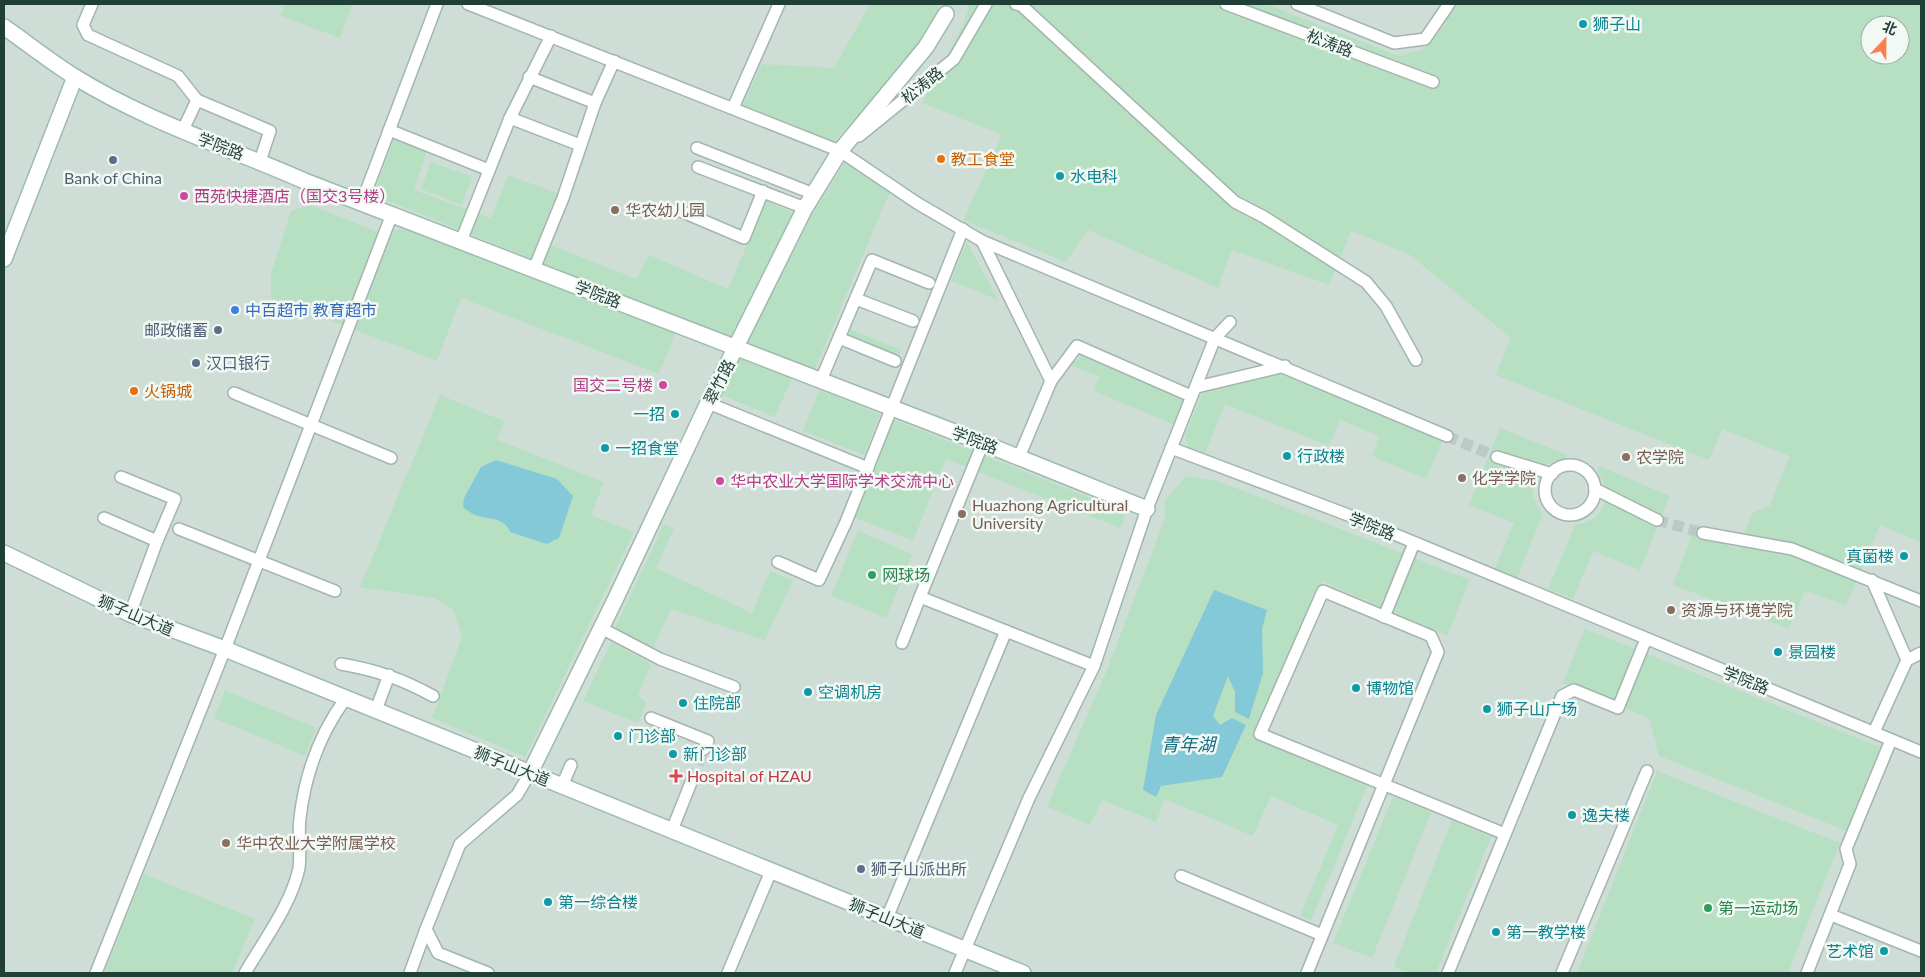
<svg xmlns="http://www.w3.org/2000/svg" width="1925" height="977" font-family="Lato,'Noto Sans SC',sans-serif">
  <rect width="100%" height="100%" fill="#e1ede8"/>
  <path fill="#cfddd7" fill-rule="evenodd" d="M4 4H1921V973H4ZM1870 25H1900V55H1870Z"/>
  <g fill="#b7e0c3" fill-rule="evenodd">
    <path d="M285 4H352L340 38 280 16Z"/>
    <path d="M870 4H940L929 33 899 73 829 146 740 110 762 64 834 68Z"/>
    <path d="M969 4H1266L1399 56 1423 49 1445 26 1453 4H1921V542L1880 525 1846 605 1805 591 1789 629 1673 585 1693 532 1738 549 1752 513 1770 506 1789 456 1722 429 1709 460 1496 375 1511 338 1410 255 1351 231 1329 285 1232 250 1218 288 1088 230 1066 262 963 220 1002 135 922 103 963 25ZM1870 25H1900V55H1870Z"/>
    <path d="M395 138 427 151 414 190 491 218 508 175 557 193 538 240 637 279 649 255 728 289 766 201 795 213 733 337 554 268 373 195Z"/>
    <path d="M431 162 472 177 462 205 421 189Z"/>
    <path d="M845 162 891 189 815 369 748 342 811 217Z"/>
    <path d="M310 205 375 231 416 229 677 328 659 374 461 298 437 361 271 298V274L291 211Z"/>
    <path d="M967 242 998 300 951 281Z"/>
    <path d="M850 329 901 350 898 358 846 337Z"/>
    <path d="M740 354 793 375 775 417 719 394Z"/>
    <path d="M1081 356 1183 399 1175 425 1094 391 1099 376 1071 366Z"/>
    <path d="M1282 373 1443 439 1426 479 1372 456 1379 436 1340 420 1329 446 1225 404 1205 453 1188 447 1185 435 1203 393Z"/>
    <path d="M819 390 880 414 864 455 803 431Z"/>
    <path d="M440 395 504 421 497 440 604 482 591 515 634 532 525 757 432 718 462 637 454 611 434 598 360 587Z"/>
    <path d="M892 419 1126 512 1120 528 946 459 913 541 853 517Z"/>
    <path d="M1500 428 1567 455 1566 459C1535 461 1522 491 1543 514L1517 578 1495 569 1514 523 1469 505Z"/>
    <path d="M1599 466 1670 496 1640 570 1593 551 1573 599 1548 589 1575 525C1604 521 1616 495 1597 471Z"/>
    <path d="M1186 476 1218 481 1470 580 1447 636 1322 581 1253 736 1368 784 1311 921 1300 916 1338 825 1271 796 1253 836 1165 799 1156 822 1102 800 1090 825 1047 807 1107 670 1165 518V500Z"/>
    <path d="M664 524 674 528 656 568 752 613 770 571 793 580 765 640 671 609 652 651 614 630Z"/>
    <path d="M858 531 912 554 886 618 831 596Z"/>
    <path d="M1585 629 1880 747 1846 831 1659 756 1649 718 1563 683Z"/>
    <path d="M611 642 651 664 638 695 646 703 638 723 583 701Z"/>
    <path d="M225 690 316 728 305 756 214 718Z"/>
    <path d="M1657 771 1840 843 1788 973H1577Z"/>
    <path d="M1393 797 1431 812 1372 958 1333 943Z"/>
    <path d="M1452 820 1491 837 1436 973H1409L1394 967Z"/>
    <path d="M144 874 255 919 232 973H104Z"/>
  </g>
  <g fill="#83c9d7">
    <path d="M496 460 557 479 573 496 559 538 547 544 510 532C505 519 494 519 482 517 475 516 469 512 463 507L464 498 481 467Z"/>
    <path d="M1214 590 1267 610 1262 629 1263 673 1249 719 1235 712V692L1228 676 1213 716 1220 725 1232 718 1246 725 1222 777 1161 786 1156 797 1143 790 1156 715Z"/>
  </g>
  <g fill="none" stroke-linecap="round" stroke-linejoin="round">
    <g stroke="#bacac5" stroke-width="11" stroke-dasharray="11 5.5" stroke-linecap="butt">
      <path d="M1447 436 1497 457"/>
      <path d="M1657 520 1703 533"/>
      <path d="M692 780 704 749"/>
    </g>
    <g stroke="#a3b5af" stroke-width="14">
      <g id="street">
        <path d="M92 4 83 25 88 35 178 76 197 100"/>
        <path d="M468 4 840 151 917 203 982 241 1051 381 1019 457"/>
        <path d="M1016 4 1021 5 1235 202 1264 217 1366 282 1386 306 1416 360"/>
        <path d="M1226 4 1433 82"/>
        <path d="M1297 4 1394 43 1425 39 1449 4"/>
        <path d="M529 77 595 103"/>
        <path d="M733 108 779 4"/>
        <path d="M510 118 580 145"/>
        <path d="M389 130 489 170"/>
        <path d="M182 132 197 100 270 131 260 161"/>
        <path d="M859 136 954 59 986 4"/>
        <path d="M697 148 814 194"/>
        <path d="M698 167 805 208"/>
        <path d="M362 202 437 4"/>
        <path d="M678 210 744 238 763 191"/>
        <path d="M461 241 510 118 551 36"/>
        <path d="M982 241 1447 436"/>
        <path d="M534 269 563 198 595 103 614 61"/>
        <path d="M856 299 913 321"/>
        <path d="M839 338 895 361"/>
        <path d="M821 380 872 260 929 283"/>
        <path d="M1051 381 1077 346 1191 396"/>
        <path d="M1197 387 1285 366"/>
        <path d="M234 393 391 458"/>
        <path d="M708 403 868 468"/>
        <path d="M983 443 920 597 1094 666"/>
        <path d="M1171 448 1348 515 1921 752"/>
        <path d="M1497 457 1552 474"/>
        <circle cx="1570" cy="490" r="25"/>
        <path d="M121 477 175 499 157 541"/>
        <path d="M1595 489 1657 520"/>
        <path d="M104 518 157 541 130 614"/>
        <path d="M179 529 335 591"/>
        <path d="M1703 533 1792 549 1921 601"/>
        <path d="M778 562 819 580 846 522 963 229"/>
        <path d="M1872 580 1907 660 1921 653"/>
        <path d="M1384 617 1414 543"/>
        <path d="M601 628 660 659 734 687"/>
        <path d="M902 643 920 597"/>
        <path d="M341 664C376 670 402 679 433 696"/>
        <path d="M376 710 389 675"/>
        <path d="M651 718 708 741 704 749"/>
        <path d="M1874 732 1907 660"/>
        <path d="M562 786 571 765"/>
        <path d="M672 830 692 780"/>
        <path d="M1181 876 1322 935"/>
        <path d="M1831 915 1921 951"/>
        <path d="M887 918 1006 631"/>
        <path d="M426 929 438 953 488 973"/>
        <path d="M96 973 225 649 392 214"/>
        <path d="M245 973C263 942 292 903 299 868 301 852 298 834 300 818 305 775 320 733 346 698"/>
        <path d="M410 973 426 929 460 844 517 795 530 773"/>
        <path d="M728 973 771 871"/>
        <path d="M955 973 1029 798 1094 666 1147 509 1215 338 1230 322"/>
        <path d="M1307 973 1438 652 1431 636 1323 591 1260 734 1505 834"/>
        <path d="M1448 973 1562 696 1574 690 1618 708 1646 639"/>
        <path d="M1562 973 1647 771"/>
        <path d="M1807 973 1850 864 1846 849 1891 740"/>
      </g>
    </g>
    <g stroke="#9ebab0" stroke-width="18">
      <g id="secondary">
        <path d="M4 27C27 43 51 62 75 77 148 122 230 148 307 182L983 443 1147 509"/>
        <path d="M4 259 75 77"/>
        <path d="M4 553 130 614 225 649 1023 973"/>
        <path d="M530 773 616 598 708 403 805 208 840 151 926 47 946 14"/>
      </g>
    </g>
    <use href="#street" stroke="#fff" stroke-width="11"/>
    <use href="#secondary" stroke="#fff" stroke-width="15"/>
  </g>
  <g fill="#0f9aa8" stroke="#f2f9f5" stroke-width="2">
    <circle cx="1583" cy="24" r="5"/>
    <circle cx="1060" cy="176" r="5"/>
    <circle cx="675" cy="414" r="5"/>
    <circle cx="605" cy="448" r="5"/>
    <circle cx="1287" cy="456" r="5"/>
    <circle cx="1904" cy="556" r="5"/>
    <circle cx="1778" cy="652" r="5"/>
    <circle cx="1356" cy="688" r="5"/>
    <circle cx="808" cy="692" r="5"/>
    <circle cx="683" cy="703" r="5"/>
    <circle cx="1487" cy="709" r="5"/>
    <circle cx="618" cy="736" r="5"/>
    <circle cx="673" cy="754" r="5"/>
    <circle cx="1572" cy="815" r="5"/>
    <circle cx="548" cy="902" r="5"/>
    <circle cx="1496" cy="932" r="5"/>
    <circle cx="1884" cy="951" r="5"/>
  </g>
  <g fill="#e8710a" stroke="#f2f9f5" stroke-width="2">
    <circle cx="941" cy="159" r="5"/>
    <circle cx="134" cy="391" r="5"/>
  </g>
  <g fill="#5c6f8a" stroke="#f2f9f5" stroke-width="2">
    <circle cx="113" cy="160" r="5"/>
    <circle cx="218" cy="330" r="5"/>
    <circle cx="196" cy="363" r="5"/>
    <circle cx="861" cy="869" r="5"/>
  </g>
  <g fill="#d1479c" stroke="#f2f9f5" stroke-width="2">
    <circle cx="184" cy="196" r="5"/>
    <circle cx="663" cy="385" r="5"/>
    <circle cx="720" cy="481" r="5"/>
  </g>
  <g fill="#8d6e63" stroke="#f2f9f5" stroke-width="2">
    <circle cx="615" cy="210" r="5"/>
    <circle cx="1626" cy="457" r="5"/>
    <circle cx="1462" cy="478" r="5"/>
    <circle cx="962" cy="514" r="5"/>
    <circle cx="1671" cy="610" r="5"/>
    <circle cx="226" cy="843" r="5"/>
  </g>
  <circle fill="#3f7fe0" stroke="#f2f9f5" stroke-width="2" cx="235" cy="310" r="5"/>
  <g fill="#2e9e5b" stroke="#f2f9f5" stroke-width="2">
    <circle cx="872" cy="575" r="5"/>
    <circle cx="1708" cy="908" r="5"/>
  </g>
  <path fill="#e0444e" stroke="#f2f9f5" stroke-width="2" d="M673.5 768.5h5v5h5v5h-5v5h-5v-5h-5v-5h5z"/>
  <g text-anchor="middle" stroke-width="5" stroke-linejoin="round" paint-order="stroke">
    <g font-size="16" fill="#0d838f" stroke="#f2f9f5" text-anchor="start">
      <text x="1593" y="30">狮子山</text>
      <text x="1070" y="182">水电科</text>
      <text x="665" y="420" text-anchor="end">一招</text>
      <text x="615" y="454">一招食堂</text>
      <text x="1297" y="462">行政楼</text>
      <text x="1894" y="562" text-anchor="end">真菌楼</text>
      <text x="1788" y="658">景园楼</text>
      <text x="1366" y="694">博物馆</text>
      <text x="818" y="698">空调机房</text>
      <text x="693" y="709">住院部</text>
      <text x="1497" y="715">狮子山广场</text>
      <text x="628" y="742">门诊部</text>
      <text x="683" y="760">新门诊部</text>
      <text x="1582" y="821">逸夫楼</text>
      <text x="558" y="908">第一综合楼</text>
      <text x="1506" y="938">第一教学楼</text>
      <text x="1874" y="957" text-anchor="end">艺术馆</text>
    </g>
    <g font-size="16" fill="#1f3f37" stroke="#f2f9f5">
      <text transform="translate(1330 43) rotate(21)" y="6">松涛路</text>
      <text transform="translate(922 85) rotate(-39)" y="6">松涛路</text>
      <text transform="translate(221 146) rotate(21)" y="6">学院路</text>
      <text transform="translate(598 294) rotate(21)" y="6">学院路</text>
      <text transform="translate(719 382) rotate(-63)" y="6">翠竹路</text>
      <text transform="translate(975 440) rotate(21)" y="6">学院路</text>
      <text transform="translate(1372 526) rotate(22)" y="6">学院路</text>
      <text transform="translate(136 615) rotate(23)" y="6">狮子山大道</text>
      <text transform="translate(1746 680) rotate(22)" y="6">学院路</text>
      <text transform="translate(512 766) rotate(22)" y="6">狮子山大道</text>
      <text transform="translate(887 918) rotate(22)" y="6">狮子山大道</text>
    </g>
    <g font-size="16" fill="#c56008" stroke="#f2f9f5" text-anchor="start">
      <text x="951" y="165">教工食堂</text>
      <text x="144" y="397">火锅城</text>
    </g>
    <g font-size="16" fill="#4e5e75" stroke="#f2f9f5" text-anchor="start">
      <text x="113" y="184" text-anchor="middle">Bank of China</text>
      <text x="208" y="336" text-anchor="end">邮政储蓄</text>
      <text x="206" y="369">汉口银行</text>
      <text x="871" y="875">狮子山派出所</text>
    </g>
    <g font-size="16" fill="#b23c85" stroke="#f2f9f5" text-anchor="start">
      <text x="194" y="202">西苑快捷酒店（国交3号楼）</text>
      <text x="653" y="391" text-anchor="end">国交二号楼</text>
      <text x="730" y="487">华中农业大学国际学术交流中心</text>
    </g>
    <g font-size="16" fill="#785e54" stroke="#f2f9f5" text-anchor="start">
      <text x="625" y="216">华农幼儿园</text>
      <text x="1636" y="463">农学院</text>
      <text x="1472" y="484">化学学院</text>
      <text x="972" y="511">Huazhong Agricultural<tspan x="972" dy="18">University</tspan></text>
      <text x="1681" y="616">资源与环境学院</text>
      <text x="236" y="849">华中农业大学附属学校</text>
    </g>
    <g font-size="16" fill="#366cbe" stroke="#f2f9f5" text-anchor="start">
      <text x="245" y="316">中百超市 教育超市</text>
    </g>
    <g font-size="16" fill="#27864d" stroke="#f2f9f5" text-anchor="start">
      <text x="882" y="581">网球场</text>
      <text x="1718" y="914">第一运动场</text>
    </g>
    <g font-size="16" fill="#be3a42" stroke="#f2f9f5" text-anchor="start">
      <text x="687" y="782">Hospital of HZAU</text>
    </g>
    <g font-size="18" font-style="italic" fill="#146d81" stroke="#f2f9f5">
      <text x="1188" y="751">青年湖</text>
    </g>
  </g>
  <rect width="1925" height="977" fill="none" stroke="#1f3f37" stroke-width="10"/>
  <g transform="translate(1885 40) rotate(22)"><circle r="24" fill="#f2f9f5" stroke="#9eafa9"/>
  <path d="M0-4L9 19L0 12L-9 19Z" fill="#ff7c4d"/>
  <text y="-8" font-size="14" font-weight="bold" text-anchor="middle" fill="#1f3f37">北</text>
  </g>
</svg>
